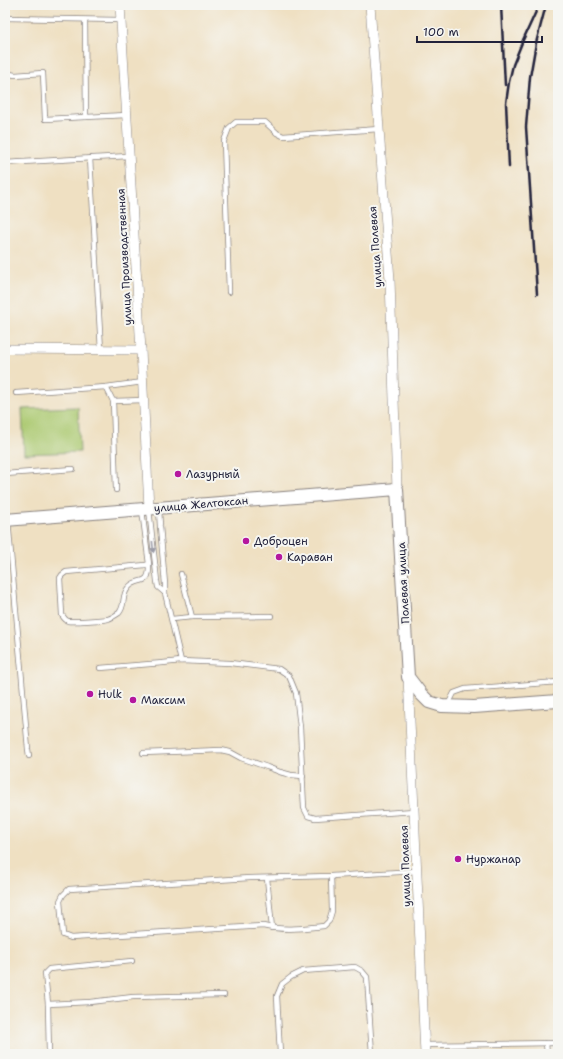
<svg xmlns="http://www.w3.org/2000/svg" width="563" height="1059" font-family="'Shantell Sans',sans-serif">
  <rect width="100%" height="100%" fill="#f6f6f2"/>
  <filter id="ink" filterUnits="userSpaceOnUse"><feTurbulence type="fractalNoise" baseFrequency=".025" numOctaves="2"/><feDisplacementMap in="SourceGraphic" scale="8" xChannelSelector="R" yChannelSelector="G"/><feConvolveMatrix kernelMatrix="1 2 1 2 8 2 1 2 1" color-interpolation-filters="sRGB"/></filter>
  <filter id="wash" filterUnits="userSpaceOnUse"><feTurbulence type="fractalNoise" baseFrequency=".012" numOctaves="4" result="noise"/><feDisplacementMap in="SourceGraphic" scale="16" xChannelSelector="R" yChannelSelector="G"/><feGaussianBlur stdDeviation="0.9" result="paint"/><feColorMatrix in="noise" values="0 0 0 0 0 0 0 0 0 0 0 0 0 0 0 0 0 1.4 0 .05"/><feComposite in="paint" operator="in"/></filter>
  <g filter="url(#wash)">
    <rect width="100%" height="100%" fill="#efe0c2"/>
    <path fill="#abc970" stroke="#667656" d="M78 407 80 452 24 454 22 409Z"/>
  </g>
  <g filter="url(#ink)">
    <g fill="none" stroke-linecap="round" stroke-linejoin="round">
      <g stroke="#88817e" stroke-width="6">
        <g id="service">
          <path d="M5 18 121 20"/>
          <path d="M85 20 86 117"/>
          <path d="M5 73 15 75 43 73 45 119 127 115"/>
          <path d="M90 158 101 350"/>
          <path d="M5 163 129 156"/>
          <path d="M229 292 224 141 229 128 236 122H265L277 133 283 136 379 129"/>
          <path d="M106 387 143 382"/>
          <path d="M16 393 106 387 113 401"/>
          <path d="M5 474 73 469"/>
          <path d="M116 490 113 401 144 400"/>
          <path d="M149 509 157 581 158 587 165 593"/>
          <path d="M159 509 160 526 165 584V593L181 661"/>
          <path d="M142 510 149 564 146 565 66 572 62 575 60 578 62 615C64 618 65 620 68 621 72 622 103 620 108 619 111 618 116 615 119 613 126 605 121 596 128 588 138 575 150 589 149 564"/>
          <path d="M8 520 28 749 29 756"/>
          <path d="M181 574 192 617"/>
          <path d="M172 619 192 617 271 616"/>
          <path d="M100 668 163 663 181 661 230 663 279 669 289 676 296 693 300 727 304 808 308 816 315 818 414 811"/>
          <path d="M448 705 454 693 465 689 558 682"/>
          <path d="M143 753 221 750 230 752 241 758 267 767 280 772 291 775 303 776"/>
          <path d="M331 876 332 911 329 921 324 926C304 928 284 931 263 926L71 938 63 935 60 901 63 895 69 889 250 878 331 876 417 871"/>
          <path d="M267 878 272 928"/>
          <path d="M48 1004 45 973 49 969 132 961"/>
          <path d="M546 1043 547 1054"/>
          <path d="M424 1045 558 1043"/>
          <path d="M49 1054 48 1004 90 1002 133 997 224 995"/>
          <path d="M280 1054 277 996 282 984 291 977 303 971 355 967 362 971 367 977 372 1054"/>
        </g>
      </g>
      <g stroke="#88817e" stroke-width="10">
        <g id="minor">
          <path d="M120 5 141 350 149 508"/>
          <path d="M370 5 390 280 397 489"/>
          <path d="M5 349 141 350"/>
          <path d="M408 677 425 1054"/>
        </g>
      </g>
      <g stroke="#88817e" stroke-width="14">
        <path id="tertiary" d="M5 520 397 489 408 677 421 694 429 702 442 706 474 707 558 701"/>
      </g>
      <use href="#service" stroke="#fff" stroke-width="4.5"/>
      <use href="#minor" stroke="#fff" stroke-width="9"/>
      <use href="#tertiary" stroke="#fff" stroke-width="12"/>
      <g stroke="#22223b" stroke-width="2.5">
        <path d="M501 5 505 85"/>
        <path d="M509 167 506 103 509 82 513 65 523 40 539 5"/>
        <path d="M537 294 526 127 530 77 536 43 546 5"/>
      </g>
    </g>
    <defs><path id="oneway-solid" d="M-6-.8H1V-3.2L6.5 0L1 3.2V.8H-6Z"/></defs>
    <use fill="#9c9ca7" href="#oneway-solid" transform="translate(153 547) rotate(84)"/>
  </g>
  <g fill="#b5179e" stroke="#f6f6f2" stroke-width="1.5">
    <circle cx="178" cy="474" r="4"/>
    <circle cx="246" cy="541" r="4"/>
    <circle cx="279" cy="557" r="4"/>
    <circle cx="90" cy="694" r="4"/>
    <circle cx="133" cy="700" r="4"/>
    <circle cx="458" cy="859" r="4"/>
  </g>
  <g text-anchor="middle" stroke-width="4" stroke-linejoin="round" paint-order="stroke">
    <g font-size="11" fill="#22223b" stroke="#f6f6f2">
      <text transform="translate(375 247) rotate(-94)" y="4">улица Полевая</text>
      <text transform="translate(124 257) rotate(-93)" y="4">улица Производственная</text>
      <text transform="translate(201 504) rotate(-5)" y="4">улица Желтоксан</text>
      <text transform="translate(403 583) rotate(-93)" y="4">Полевая улица</text>
      <text transform="translate(405 866) rotate(-92)" y="4">улица Полевая</text>
    </g>
    <g font-size="11" fill="#22223b" stroke="#f6f6f2" text-anchor="start">
      <text x="186" y="478">Лазурный</text>
      <text x="254" y="545">Доброцен</text>
      <text x="287" y="561">Караван</text>
      <text x="98" y="698">Hulk</text>
      <text x="141" y="704">Максим</text>
      <text x="466" y="863">Нуржанар</text>
    </g>
  </g>
  <rect width="563" height="1059" fill="none" stroke="#f6f6f2" stroke-width="20"/>
  <path d="M417 36v6h125v-6" fill="none" stroke="#22223b" stroke-width="2"/>
  <text x="423" y="36" font-size="12" fill="#22223b" stroke="#f6f6f2" stroke-width="3" paint-order="stroke">100 m</text>
</svg>
